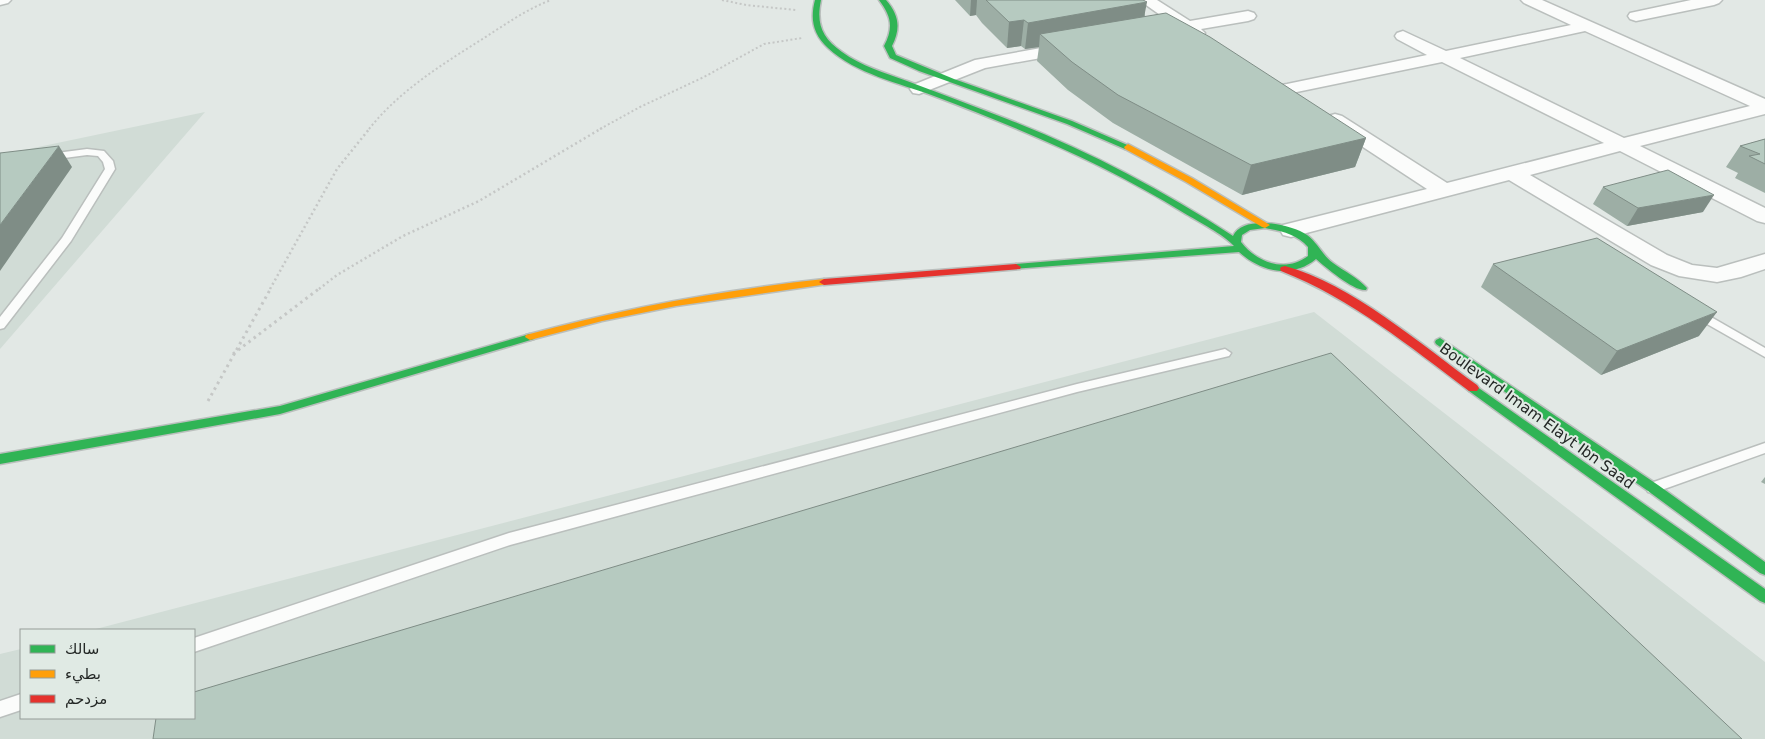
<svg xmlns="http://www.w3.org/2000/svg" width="1765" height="739" font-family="'DejaVu Sans','Noto Sans Arabic',sans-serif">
  <rect width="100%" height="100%" fill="#e2e8e5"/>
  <g fill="#d1dcd6">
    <path d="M205 112 0 349V155Z"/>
    <path d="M1314 312 1765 662V739H0V654L21 649V718H194V630H92Z"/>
  </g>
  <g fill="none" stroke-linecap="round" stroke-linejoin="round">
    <g stroke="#babfbd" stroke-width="3">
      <g id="lane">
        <path d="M87 149 104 151 113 161 115 169 71 241 4 328 0 329V317L62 238 105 169 103 162 98 156 87 155 49 160 44 157 49 154Z"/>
        <path d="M1697 309 1765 348V357L1693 316 1691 313Z"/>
        <path d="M1225 349 1231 353 1229 356 1077 392 510 545 194 652V638L509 533 1077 384Z"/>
        <path d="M1765 443V453L1653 493 1648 492 1646 488 1648 484Z"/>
        <path d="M21 694V710L0 717V701Z"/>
      </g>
    </g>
    <g stroke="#babfbd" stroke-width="3">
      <g id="street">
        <path d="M0 0H11L8 3 0 5Z"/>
        <path d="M1139 0H1157L1190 21 1248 11 1254 13 1256 16 1254 19 1248 21 1201 29 1205 33 1203 36 1197 38 1184 32 1171 31 1169 28 1173 24Z"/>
        <path d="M1521 0H1542L1765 99V114L1640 146 1765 208V223L1757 221 1620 151 1530 175 1667 255 1692 265 1717 268 1765 254V269L1741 277 1717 282 1679 276 1651 265 1509 180 1291 237 1283 235 1280 230 1283 225 1427 189 1328 124 1326 120 1328 116 1335 114 1342 116 1447 183 1604 143 1442 62 1287 94 1281 93 1278 89 1281 85 1287 84 1427 55 1397 39 1395 36 1397 33 1403 31 1446 51 1571 25 1524 3ZM1585 31 1750 106 1624 138 1460 58Z"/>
        <path d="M1691 0H1722L1719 3 1714 5 1636 21 1630 19 1628 16 1630 13Z"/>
        <path d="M1074 42 1080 43 1082 47 1080 51 985 68 919 94 913 93 910 89 913 85 975 60Z"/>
      </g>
    </g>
    <g stroke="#babfbd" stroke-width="3">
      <g id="fast">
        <path d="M815 0H821C816 24 822 38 842 52 861 66 885 73 907 81 941 94 974 106 1007 119 1087 150 1161 189 1233 236 1243 214 1291 224 1307 235 1318 243 1322 255 1333 263 1344 271 1358 278 1367 288L1366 290C1355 292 1325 267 1316 259 1292 279 1261 272 1239 252L1012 269 1011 267 1016 264 1234 246C1223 234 1199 222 1184 213 1105 164 1021 129 934 96 899 83 856 74 828 48 813 34 810 19 815 0ZM1265 228C1281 231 1297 234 1308 247V256C1286 273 1257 263 1241 242L1242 235 1250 230Z"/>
        <path d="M879 0H886C899 15 901 28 892 46L896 55 954 79 1072 121 1132 147 1131 149H1125L1067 124 919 71 890 58 884 46C894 27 891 16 879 0Z"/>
        <path d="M530 334 535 337 534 339 280 414 0 464V454L280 406Z"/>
        <path d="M1440 338 1658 485 1765 562V575L1760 573 1648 491 1436 344 1435 342 1436 340Z"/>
        <path d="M1473 384 1765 589V603L1760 601 1469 391 1467 388Z"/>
      </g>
    </g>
    <g stroke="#babfbd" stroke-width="3">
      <g id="slow">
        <path d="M1128 144 1192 178 1270 225 1265 228 1262 227 1186 182 1125 149 1124 147Z"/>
        <path d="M824 279 829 282 828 284 676 306 602 321 530 340 525 337 526 335C624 308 723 290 824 279Z"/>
      </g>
    </g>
    <g stroke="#babfbd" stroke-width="3">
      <g id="jam">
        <path d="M1016 264 1021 267 1020 269 824 285 819 282 824 279Z"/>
        <path d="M1285 266C1350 283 1423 346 1477 385L1479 388 1477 391H1469C1409 346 1352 299 1281 271L1280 269 1281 267Z"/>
      </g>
    </g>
    <g stroke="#c5c7c6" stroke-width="2" stroke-dasharray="2 2.5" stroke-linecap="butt">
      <path d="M722 0 746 5 796 10"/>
      <path d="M369 129C400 90 443 64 484 38 506 24 527 9 551 0"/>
      <path d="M600 129 640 107 704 77 764 44 802 38"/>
    </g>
    <g stroke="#c5c7c6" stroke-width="2.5" stroke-dasharray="2 3" stroke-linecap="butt">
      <path d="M270 289 337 169 370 128"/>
      <path d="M319 289 337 275 403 236 479 201 602 128"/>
    </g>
    <g stroke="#c5c7c6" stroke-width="3" stroke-dasharray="2.5 4" stroke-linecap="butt">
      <path d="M233 354 320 288"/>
      <path d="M208 401 271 288"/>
    </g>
    <use href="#lane" fill="#fbfcfb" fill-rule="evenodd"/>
    <use href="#street" fill="#fbfcfb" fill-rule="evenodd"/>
    <use href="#fast" fill="#30b455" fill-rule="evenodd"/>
    <use href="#slow" fill="#ff9f0a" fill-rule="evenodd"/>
    <use href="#jam" fill="#e5322d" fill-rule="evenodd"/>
  </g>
  <g fill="#9daea5">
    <path d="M955 0H1143L1145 16 1366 138 1355 167 1242 195 1113 123 1068 90 1037 61 1039 47 1025 49 1021 46 1007 48 982 23 976 15 970 16Z"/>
    <path d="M1765 139V193L1735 178 1738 173 1726 167 1740 146Z"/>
    <path d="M1603 187 1703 212 1627 226 1593 204Z"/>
    <path d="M1493 264 1699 336 1601 375 1481 287Z"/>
    <path d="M1765 477V484L1761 482Z"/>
  </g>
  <g fill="#7f8d86">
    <path d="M971 0H977L976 15 970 16Z"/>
    <path d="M1147 2 1142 28 1040 34 1039 47 1025 49 1028 23Z"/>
    <path d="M1024 20 1021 46 1007 48 1009 22Z"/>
    <path d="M1366 138 1355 167 1242 195 1251 165Z"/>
    <path d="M59 146 72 167 0 271V225Z"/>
    <path d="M1714 195 1703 212 1627 226 1638 208Z"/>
    <path d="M1717 312 1699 336 1601 375 1617 351Z"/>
  </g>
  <g fill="#b6cac0" stroke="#7f8d86">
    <path d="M986 0H1143L1147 2 1028 23 1024 20 1009 22Z"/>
    <path d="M1166 13 1210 37 1366 138 1251 165 1118 95 1072 62 1040 34Z"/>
    <path d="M1765 139V164L1749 156 1760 154 1740 146Z"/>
    <path d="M59 146 0 225V153Z"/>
    <path d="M1668 170 1714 195 1638 208 1603 187Z"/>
    <path d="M1597 238 1717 312 1617 351 1493 264Z"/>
    <path d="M1331 353 1742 739H153L156 718H194V692Z"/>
  </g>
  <g text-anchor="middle" stroke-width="4" stroke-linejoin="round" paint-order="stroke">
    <g font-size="15" fill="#242826" stroke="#e0eae4">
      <text transform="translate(1537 416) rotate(36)" y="5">Boulevard Imam Elayt Ibn Saad</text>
    </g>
  </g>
  <rect x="20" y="629" width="175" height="90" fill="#e0eae4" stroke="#959c98"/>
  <rect x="30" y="645" width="25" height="8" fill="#30b455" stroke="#959c98"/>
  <text x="65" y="654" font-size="15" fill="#242826">سالك</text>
  <rect x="30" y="670" width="25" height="8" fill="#ff9f0a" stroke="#959c98"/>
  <text x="65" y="679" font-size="15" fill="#242826">بطيء</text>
  <rect x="30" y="695" width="25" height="8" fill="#e5322d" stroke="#959c98"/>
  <text x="65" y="704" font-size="15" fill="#242826">مزدحم</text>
</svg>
